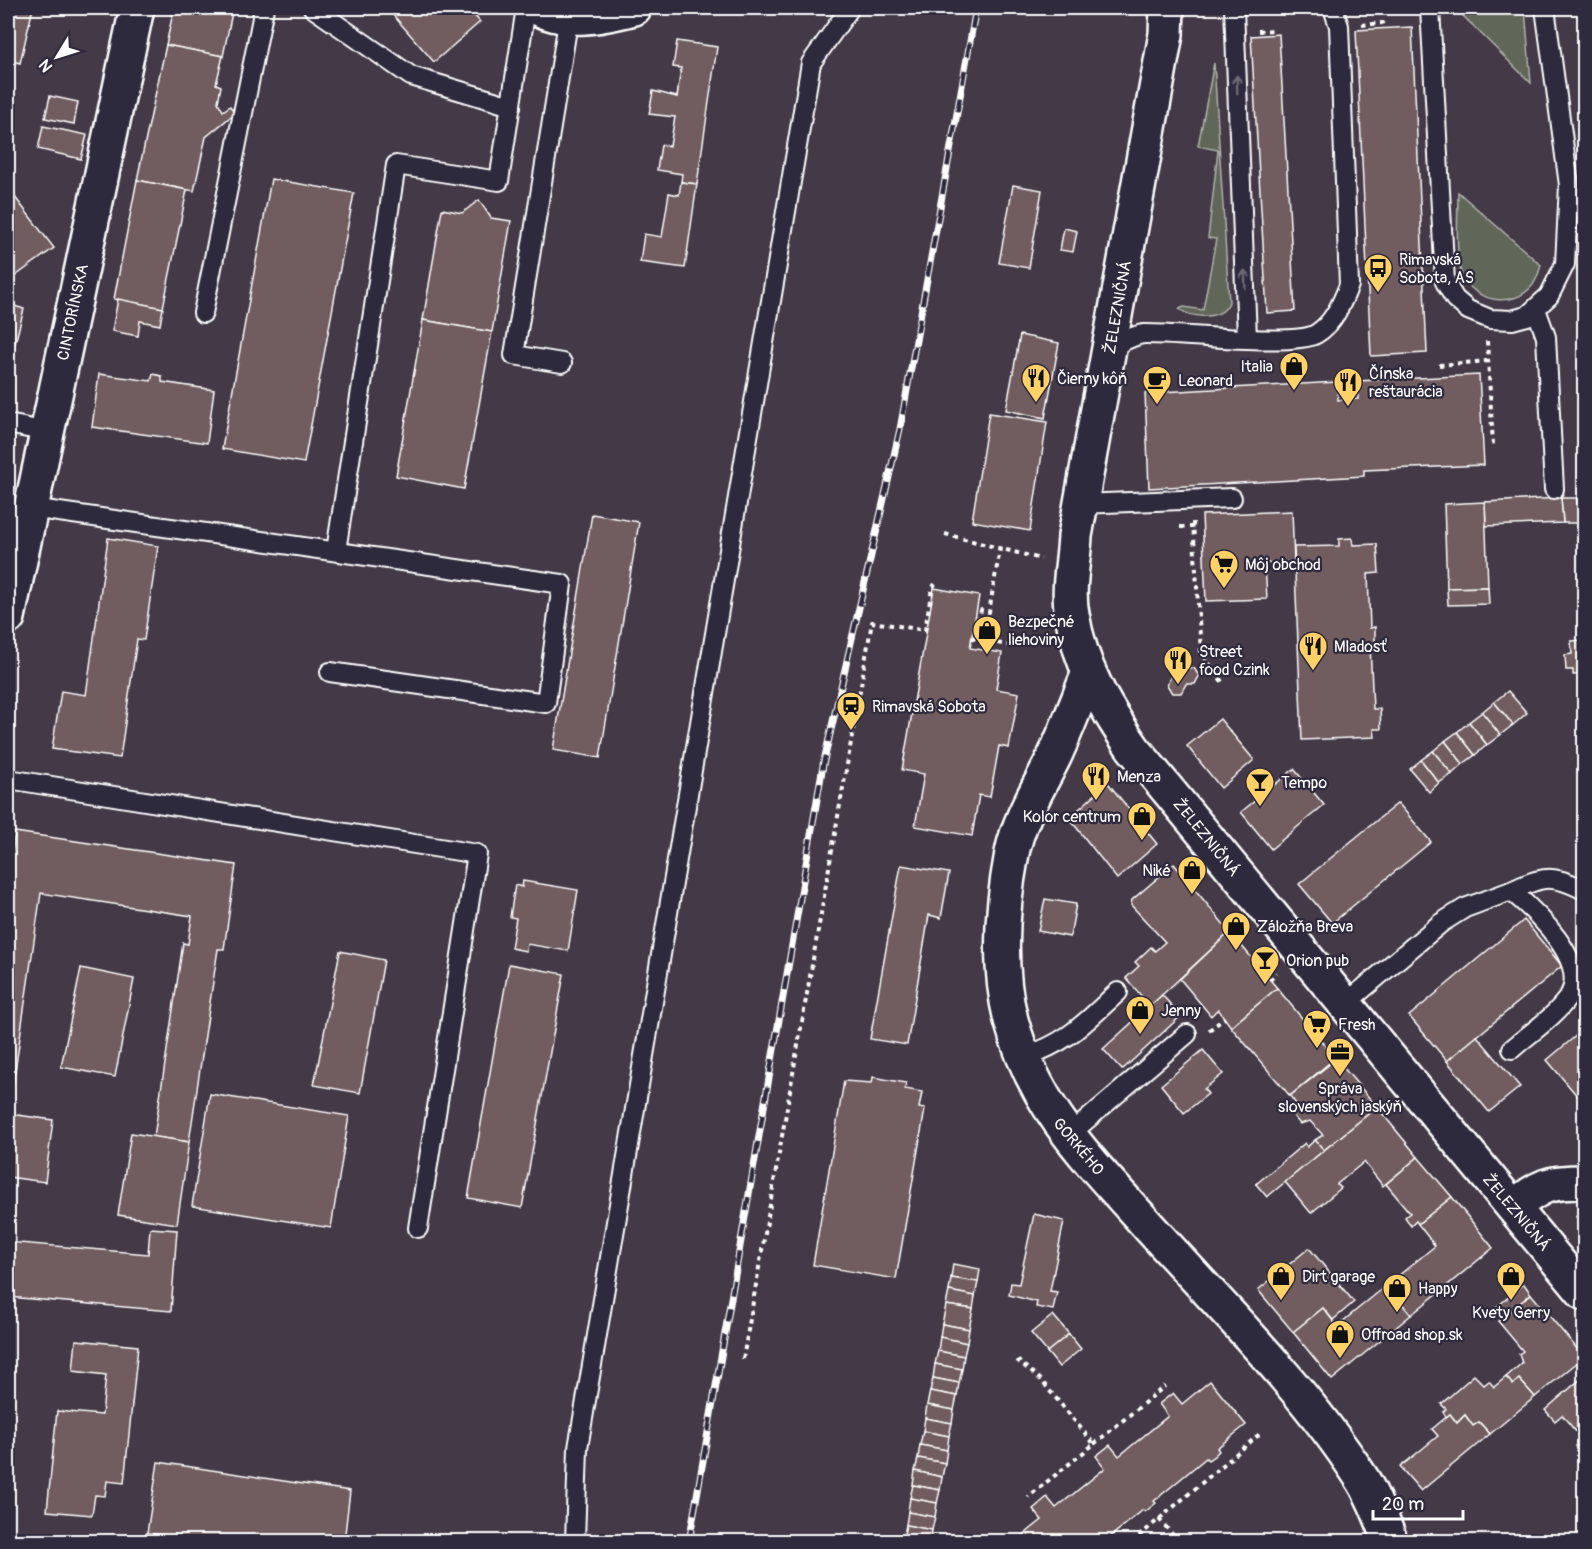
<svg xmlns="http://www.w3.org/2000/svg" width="1592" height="1549" font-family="Pangolin,sans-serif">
  <rect width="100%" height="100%" fill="#433947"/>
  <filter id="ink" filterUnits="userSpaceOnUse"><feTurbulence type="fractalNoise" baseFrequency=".0167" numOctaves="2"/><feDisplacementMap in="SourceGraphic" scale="12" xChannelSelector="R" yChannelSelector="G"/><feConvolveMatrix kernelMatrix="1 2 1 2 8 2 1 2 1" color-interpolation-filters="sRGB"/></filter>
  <g filter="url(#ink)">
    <g fill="#606659" stroke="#b0b2ac" stroke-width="1.5">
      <path d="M1455 8H1525L1531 83Z"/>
      <path d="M1214 63 1229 302C1223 320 1193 319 1179 309L1184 307 1203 310 1216 239 1208 238 1218 150 1198 146Z"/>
      <path d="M1458 192 1541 265C1539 272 1537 280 1532 286 1513 309 1474 302 1462 275 1455 260 1458 210 1458 192Z"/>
    </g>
    <g fill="#715d5e" stroke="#fff" stroke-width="1.5">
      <path d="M8 8H33L20 63 8 60Z"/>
      <path d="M174 8H233L223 56 166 45Z"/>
      <path d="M387 8H468L480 22 434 62Z"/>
      <path d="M1412 27 1427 353 1371 356 1356 30Z"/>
      <path d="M1279 34 1295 311 1267 313 1251 36Z"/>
      <path d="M677 41 717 47 697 184 681 182 682 174 657 170 661 145 670 146 675 117 649 114 653 91 677 97 681 68 673 67Z"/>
      <path d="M166 45 223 56 216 84 221 86 218 102 223 111 230 106 235 113 206 137 194 191 137 180Z"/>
      <path d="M50 96 78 102 74 124 45 118Z"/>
      <path d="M43 126 87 135 81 159 38 149Z"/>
      <path d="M271 179 354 193 304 463 222 449Z"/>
      <path d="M137 180 187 190 163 308 114 299Z"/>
      <path d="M681 182 697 184 685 268 640 262 644 234 662 237 669 193 679 195Z"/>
      <path d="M1013 185 1042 190 1029 268 999 263Z"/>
      <path d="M8 188 54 248 10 280 8 277Z"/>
      <path d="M479 200 491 218 511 221 492 332 423 320 442 209 462 213Z"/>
      <path d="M1064 228 1077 231 1073 252 1060 250Z"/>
      <path d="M118 299 163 308 160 325 140 321 138 336 112 331Z"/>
      <path d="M8 304 24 309 8 370Z"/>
      <path d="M423 320 492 332 464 489 396 476Z"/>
      <path d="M1020 335 1059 343 1045 418 1006 410Z"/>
      <path d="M99 374 151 381 153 374 162 376V382L214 390 207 443 92 427Z"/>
      <path d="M1479 375 1484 465 1364 470V476L1149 488 1145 393 1337 382 1338 400 1358 399 1357 381Z"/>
      <path d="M989 413 1047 422 1030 531 972 521Z"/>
      <path d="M1584 497V523H1578L1577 498Z"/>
      <path d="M1561 498H1577L1578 523H1563Z"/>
      <path d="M1561 498 1563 523 1486 526 1485 502Z"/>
      <path d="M1485 502 1488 587 1447 588 1444 504Z"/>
      <path d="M1292 511 1294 562 1265 563 1267 599 1206 601 1202 515Z"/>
      <path d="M592 514 639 522 600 758 553 750Z"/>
      <path d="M108 538 158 546 144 640 137 639 120 758 52 749 61 691 86 695Z"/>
      <path d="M1352 538 1353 545 1377 544 1379 573 1368 574 1370 628 1375 627V645H1370L1373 709H1380L1381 729H1374L1375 737 1302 740 1294 547 1339 546V539Z"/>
      <path d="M1488 587 1489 604 1448 605 1447 588Z"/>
      <path d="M934 588 979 596 970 648 1002 653 996 689 1019 693 1009 748 999 746 990 797 979 795 972 836 915 826 924 774 902 770Z"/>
      <path d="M1584 640V674L1573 675V670H1566L1565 655 1572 654 1571 641Z"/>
      <path d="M1185 668H1194L1199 676 1195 684H1186L1181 693H1172L1167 685 1171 676 1181 677Z"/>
      <path d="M1508 691 1527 713 1513 725 1494 702Z"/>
      <path d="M1494 702 1513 725 1500 735 1482 712Z"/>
      <path d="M1482 712 1500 735 1487 745 1469 722Z"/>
      <path d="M1220 719 1254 760 1221 788 1187 746Z"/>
      <path d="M1469 722 1487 745 1475 755 1457 732Z"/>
      <path d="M1457 732 1475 755 1463 764 1445 741Z"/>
      <path d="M1445 741 1463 764 1452 774 1433 751Z"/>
      <path d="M1433 751 1452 774 1439 783 1421 760Z"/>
      <path d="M1421 760 1439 783 1429 792 1410 769Z"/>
      <path d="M1294 769 1324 805 1271 849 1241 812Z"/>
      <path d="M1108 783 1157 844 1117 879 1069 818Z"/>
      <path d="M1398 803 1431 842 1332 923 1299 884Z"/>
      <path d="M15 832 236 865 224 949H218L189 1142 154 1137 183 943 188 944 192 916 41 893 11 1099H8V881Z"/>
      <path d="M1174 864 1230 932 1150 1006 1126 978 1139 966 1135 962 1151 947 1155 951 1165 942 1131 905 1132 900Z"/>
      <path d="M901 865 949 873 941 918 929 915 907 1045 870 1039Z"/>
      <path d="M523 881 578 890 568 951 527 944 526 951 511 948 516 918 510 917 515 885 522 887Z"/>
      <path d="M1045 899 1076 904 1070 937 1038 931Z"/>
      <path d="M1524 920 1562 966 1447 1061 1409 1016Z"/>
      <path d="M1230 932 1277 988 1231 1027 1218 1009 1211 1016 1180 979Z"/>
      <path d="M340 951 384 960 360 1093 314 1085Z"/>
      <path d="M509 964 564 974 522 1208 468 1198Z"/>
      <path d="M81 968 134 979 115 1077 61 1067Z"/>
      <path d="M1277 988 1335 1058 1290 1096 1231 1027Z"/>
      <path d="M1162 995 1181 1016 1122 1070 1103 1049Z"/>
      <path d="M1584 1029V1104L1547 1060Z"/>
      <path d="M1477 1036 1520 1087 1489 1112 1447 1061Z"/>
      <path d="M1203 1050 1223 1074 1204 1089 1208 1094 1184 1113 1161 1085Z"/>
      <path d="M1336 1059 1377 1107 1324 1150 1315 1140 1323 1135 1310 1121 1300 1124 1294 1117V1111L1299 1108 1290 1096Z"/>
      <path d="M873 1077 906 1083 905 1089 922 1092 919 1108 925 1109 896 1279 813 1265 844 1081 872 1083Z"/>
      <path d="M210 1094 349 1116 331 1228 192 1206Z"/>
      <path d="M1377 1107 1418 1157 1383 1186 1364 1162 1337 1184 1341 1188 1311 1213 1285 1182Z"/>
      <path d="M10 1114 53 1120 45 1182 8 1177Z"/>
      <path d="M131 1133 189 1142 177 1224 118 1215Z"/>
      <path d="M1315 1140 1324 1150 1267 1197 1256 1184 1305 1143 1307 1147Z"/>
      <path d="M1418 1157 1452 1197 1418 1224 1416 1221 1411 1226 1405 1217 1410 1213 1386 1184Z"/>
      <path d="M1452 1197 1493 1248 1411 1315 1387 1285 1435 1246 1418 1224Z"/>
      <path d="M1581 1207H1584V1227L1576 1217Z"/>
      <path d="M1034 1214 1064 1221 1050 1291 1057 1292 1053 1310 1036 1307 1037 1302 1009 1295 1011 1283 1019 1284Z"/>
      <path d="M150 1228 177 1230 171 1311 8 1297V1242L148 1254Z"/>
      <path d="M1309 1248 1354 1302 1333 1320 1323 1308 1293 1332 1258 1290Z"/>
      <path d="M953 1264 980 1269 978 1282 951 1278Z"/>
      <path d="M951 1278 978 1282 975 1296 949 1291Z"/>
      <path d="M1524 1284 1531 1294 1501 1319 1493 1310Z"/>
      <path d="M1387 1285 1411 1315 1332 1380 1293 1332 1323 1308 1337 1326Z"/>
      <path d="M949 1291 975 1296 973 1309 946 1305Z"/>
      <path d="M1531 1294 1584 1357 1535 1397 1519 1379 1513 1385 1506 1377 1522 1363 1519 1354 1523 1351 1498 1321Z"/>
      <path d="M946 1305 973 1309 969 1329 942 1324Z"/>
      <path d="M1053 1315 1069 1334 1047 1352 1031 1333Z"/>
      <path d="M942 1324 969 1329 967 1343 940 1337Z"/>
      <path d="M1069 1334 1081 1349 1059 1367 1047 1352Z"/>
      <path d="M940 1337 967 1343 964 1356 938 1351Z"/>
      <path d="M76 1340 138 1346 124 1483 107 1481 105 1496 95 1495 92 1515 47 1511 57 1411 102 1415 106 1375 73 1371Z"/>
      <path d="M938 1351 964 1356 962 1369 935 1364Z"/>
      <path d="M935 1364 962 1369 959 1383 933 1378Z"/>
      <path d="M1474 1375 1484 1385 1489 1381 1494 1387 1506 1377 1513 1385 1519 1379 1535 1397 1490 1434 1479 1422 1473 1426 1465 1415 1457 1423 1450 1414 1446 1417 1443 1412 1446 1409 1441 1404Z"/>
      <path d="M1584 1376V1452L1582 1454 1576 1446 1583 1440 1562 1415 1555 1421 1545 1410Z"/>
      <path d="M933 1378 959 1383 957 1396 930 1391Z"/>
      <path d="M1210 1381 1246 1425 1217 1448 1219 1451 1214 1456 1208 1460 1206 1458 1154 1501 1156 1503 1145 1512 1143 1510 1104 1542 1016 1541 1042 1520 1033 1509 1047 1497 1056 1508 1105 1468 1096 1456 1110 1445 1119 1456 1168 1416 1159 1404 1173 1393 1182 1404Z"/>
      <path d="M930 1391 957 1396 954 1410 927 1405Z"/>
      <path d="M927 1405 954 1410 952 1423 925 1418Z"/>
      <path d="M1450 1414 1457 1423 1465 1415 1473 1426 1479 1422 1490 1434 1421 1491 1400 1467 1438 1436 1432 1429Z"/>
      <path d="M925 1418 952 1423 949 1436 923 1431Z"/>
      <path d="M923 1431 949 1436 947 1450 920 1445Z"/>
      <path d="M920 1445 947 1450 945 1463 918 1458Z"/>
      <path d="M918 1458 945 1463 942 1477 915 1471Z"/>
      <path d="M158 1462 350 1491 344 1542H207L147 1533Z"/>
      <path d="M915 1471 942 1477 940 1490 913 1485Z"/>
      <path d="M913 1485 940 1490 937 1503 910 1498Z"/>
      <path d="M910 1498 937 1503 935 1517 908 1512Z"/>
      <path d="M908 1512 935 1517 932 1530 906 1525Z"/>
      <path d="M906 1525 932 1530 930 1542 903 1539Z"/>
    </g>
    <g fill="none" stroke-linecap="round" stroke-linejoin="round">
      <g stroke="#fff" stroke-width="22">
        <g id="lane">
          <path d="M313 8 411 76 511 106"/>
          <path d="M1234 8 1247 338"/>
          <path d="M1430 8 1445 282 1455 299 1468 310 1490 319 1512 320 1527 316 1549 296 1565 264 1569 185 1545 8"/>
          <path d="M1536 309 1546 337 1554 489"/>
          <path d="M203 313 264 8"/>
          <path d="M1110 348C1120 343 1133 335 1144 334 1177 333 1294 347 1316 334 1333 324 1342 303 1349 285L1339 26 1333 8"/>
          <path d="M562 363 514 355 569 16"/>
          <path d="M8 424 47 432"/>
          <path d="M1080 504 1232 498"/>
          <path d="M31 508 562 584 546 703 330 672"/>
          <path d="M336 551 396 165 499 181 526 8"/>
          <path d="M8 779 477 854 418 1228"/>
          <path d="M1511 891C1543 876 1552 874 1584 890"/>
          <path d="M1345 1004 1441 923 1465 908 1511 891C1535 911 1590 962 1569 996 1555 1017 1530 1033 1512 1049"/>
          <path d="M1024 1057C1069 1042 1084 1023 1118 992"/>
          <path d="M1069 1135 1187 1034"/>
          <path d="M575 1542 578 1448 811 63 850 8"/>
        </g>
      </g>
      <g stroke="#fff" stroke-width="38">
        <g id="street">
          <path d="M537 8C567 24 603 16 634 8"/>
          <path d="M1167 8 1166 34 1075 536C1074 560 1067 590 1072 614 1080 665 1104 706 1133 748L1584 1293"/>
          <path d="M8 617 137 8"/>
          <path d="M1088 675C1077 702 1067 729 1055 755 1040 786 1019 818 1012 853 1002 906 997 966 1011 1020 1035 1109 1091 1162 1151 1229 1223 1309 1302 1386 1361 1477 1374 1496 1382 1521 1391 1542"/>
          <path d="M1513 1207C1542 1185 1547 1182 1584 1182"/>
        </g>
      </g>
      <g stroke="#fff" stroke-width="4" stroke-dasharray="4.5 4.5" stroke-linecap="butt">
        <path d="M1362 25 1383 23 1384 28"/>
        <path d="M1258 31 1275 30"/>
        <path d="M1487 341 1493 445"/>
        <path d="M1439 365 1488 361"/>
        <path d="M1193 522 1201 652 1223 683"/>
        <path d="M1180 527H1194"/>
        <path d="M945 534 1041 559"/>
        <path d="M971 638 1007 645"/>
        <path d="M975 639 981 610 989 612 1000 549"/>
        <path d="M1270 980 1277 973"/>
        <path d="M1209 1030 1225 1018"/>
        <path d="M743 1359 872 622 925 630 932 588 935 584"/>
        <path d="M1017 1360 1040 1379 1094 1444 1028 1497"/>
        <path d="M1094 1444 1165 1386"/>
        <path d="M1159 1519 1179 1542"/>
        <path d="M1132 1542 1262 1432"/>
      </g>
      <use href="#lane" stroke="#2f2a3d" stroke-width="18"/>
      <use href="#street" stroke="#2f2a3d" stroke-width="33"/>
      <g stroke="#fff" stroke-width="7">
        <path id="rail" d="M689 1542 823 765 900 429 976 8"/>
      </g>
      <use href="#rail" stroke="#2f2a3d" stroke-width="4.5" stroke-dasharray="14" stroke-linecap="butt"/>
    </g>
    <defs><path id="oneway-shaft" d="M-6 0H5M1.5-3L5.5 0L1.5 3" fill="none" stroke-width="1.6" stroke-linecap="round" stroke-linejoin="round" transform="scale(1.5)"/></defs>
    <g stroke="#6d6a77">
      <use href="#oneway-shaft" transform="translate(1237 84) rotate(-92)"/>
      <use href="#oneway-shaft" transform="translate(1245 279) rotate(-92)"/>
    </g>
  </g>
  <defs>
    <g id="bus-pin" transform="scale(1.5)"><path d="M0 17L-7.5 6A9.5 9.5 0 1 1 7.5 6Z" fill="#ffd166" stroke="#2f2a3d"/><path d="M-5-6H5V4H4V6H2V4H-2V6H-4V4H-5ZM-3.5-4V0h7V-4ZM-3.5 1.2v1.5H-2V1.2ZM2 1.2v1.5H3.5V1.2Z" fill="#111"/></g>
    <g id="shop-pin" transform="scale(1.5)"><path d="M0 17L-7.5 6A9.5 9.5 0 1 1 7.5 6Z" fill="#ffd166" stroke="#2f2a3d"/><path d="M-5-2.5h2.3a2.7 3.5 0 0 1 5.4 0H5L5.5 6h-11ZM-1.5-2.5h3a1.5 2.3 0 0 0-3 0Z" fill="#111"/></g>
    <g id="restaurant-pin" transform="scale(1.5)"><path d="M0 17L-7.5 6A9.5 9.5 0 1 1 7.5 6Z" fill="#ffd166" stroke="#2f2a3d"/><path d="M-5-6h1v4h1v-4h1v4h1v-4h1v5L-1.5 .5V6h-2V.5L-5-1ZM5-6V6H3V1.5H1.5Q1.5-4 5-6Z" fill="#111"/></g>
    <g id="cafe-pin" transform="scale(1.5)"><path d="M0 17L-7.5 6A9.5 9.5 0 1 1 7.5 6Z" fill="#ffd166" stroke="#2f2a3d"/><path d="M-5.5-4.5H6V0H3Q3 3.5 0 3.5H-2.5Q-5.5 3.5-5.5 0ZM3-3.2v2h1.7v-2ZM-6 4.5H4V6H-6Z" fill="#111"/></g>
    <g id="supermarket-pin" transform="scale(1.5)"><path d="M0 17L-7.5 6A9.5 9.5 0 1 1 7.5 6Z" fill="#ffd166" stroke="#2f2a3d"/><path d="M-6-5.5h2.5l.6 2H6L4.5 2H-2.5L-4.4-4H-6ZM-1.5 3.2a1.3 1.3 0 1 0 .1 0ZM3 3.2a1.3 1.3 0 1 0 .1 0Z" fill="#111"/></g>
    <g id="station-pin" transform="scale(1.5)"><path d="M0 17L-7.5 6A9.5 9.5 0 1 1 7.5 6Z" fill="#ffd166" stroke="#2f2a3d"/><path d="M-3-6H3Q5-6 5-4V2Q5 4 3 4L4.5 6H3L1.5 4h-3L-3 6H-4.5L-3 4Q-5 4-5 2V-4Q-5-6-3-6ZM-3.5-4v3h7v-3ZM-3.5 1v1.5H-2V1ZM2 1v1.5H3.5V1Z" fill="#111"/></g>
    <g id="bar-pin" transform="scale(1.5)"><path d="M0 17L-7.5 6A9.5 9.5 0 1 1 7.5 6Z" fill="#ffd166" stroke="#2f2a3d"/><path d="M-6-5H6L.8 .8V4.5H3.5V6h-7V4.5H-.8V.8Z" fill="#111"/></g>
    <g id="office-pin" transform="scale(1.5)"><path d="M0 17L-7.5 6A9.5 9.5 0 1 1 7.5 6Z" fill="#ffd166" stroke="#2f2a3d"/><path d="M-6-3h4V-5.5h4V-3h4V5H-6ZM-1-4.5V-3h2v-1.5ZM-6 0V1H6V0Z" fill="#111"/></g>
  </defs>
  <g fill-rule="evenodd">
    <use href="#bus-pin" x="1378" y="268"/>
    <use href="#shop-pin" x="1294" y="366"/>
    <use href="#restaurant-pin" x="1036" y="378"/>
    <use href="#cafe-pin" x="1157" y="380"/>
    <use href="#restaurant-pin" x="1348" y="382"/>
    <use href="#supermarket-pin" x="1224" y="564"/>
    <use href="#shop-pin" x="987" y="630"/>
    <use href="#restaurant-pin" x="1313" y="646"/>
    <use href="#restaurant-pin" x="1178" y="660"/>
    <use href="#station-pin" x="851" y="706"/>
    <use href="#restaurant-pin" x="1096" y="776"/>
    <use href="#bar-pin" x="1260" y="782"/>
    <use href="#shop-pin" x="1142" y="816"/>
    <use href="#shop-pin" x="1192" y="870"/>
    <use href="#shop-pin" x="1236" y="926"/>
    <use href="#bar-pin" x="1265" y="960"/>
    <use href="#shop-pin" x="1140" y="1010"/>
    <use href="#supermarket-pin" x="1317" y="1024"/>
    <use href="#office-pin" x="1340" y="1052"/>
    <use href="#shop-pin" x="1281" y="1276"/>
    <use href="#shop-pin" x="1511" y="1276"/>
    <use href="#shop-pin" x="1397" y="1288"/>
    <use href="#shop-pin" x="1340" y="1334"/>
  </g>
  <g text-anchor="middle" stroke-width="4.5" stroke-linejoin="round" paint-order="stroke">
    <g font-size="16" fill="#fff" stroke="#2f2a3d" text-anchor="start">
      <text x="1399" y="265">Rimavská<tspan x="1399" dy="18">Sobota, AS</tspan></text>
      <text x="1273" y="372" text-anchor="end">Italia</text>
      <text x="1369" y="379">Čínska<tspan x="1369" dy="18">reštaurácia</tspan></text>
      <text x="1057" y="384">Čierny kôň</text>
      <text x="1178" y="386">Leonard</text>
      <text x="1245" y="570">Môj obchod</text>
      <text x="1008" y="627">Bezpečné<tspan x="1008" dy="18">liehoviny</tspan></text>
      <text x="1334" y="652">Mladosť</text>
      <text x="1199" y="657">Street<tspan x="1199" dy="18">food Czink</tspan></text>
      <text x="872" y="712">Rimavská Sobota</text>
      <text x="1117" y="782">Menza</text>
      <text x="1281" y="788">Tempo</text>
      <text x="1121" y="822" text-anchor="end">Kolor centrum</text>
      <text x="1171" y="876" text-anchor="end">Niké</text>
      <text x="1257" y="932">Záložňa Breva</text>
      <text x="1286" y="966">Orion pub</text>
      <text x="1161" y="1016">Jenny</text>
      <text x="1338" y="1030">Fresh</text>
      <text x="1340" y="1094" text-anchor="middle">Správa<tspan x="1340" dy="18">slovenských jaskýň</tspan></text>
      <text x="1302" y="1282">Dirt garage</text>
      <text x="1418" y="1294">Happy</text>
      <text x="1511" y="1318" text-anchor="middle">Kvety Gerry</text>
      <text x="1361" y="1340">Offroad shop.sk</text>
    </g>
    <g font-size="16" fill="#fff" stroke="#2f2a3d">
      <text transform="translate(1117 307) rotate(-80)" y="6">ŽELEZNIČNÁ</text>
      <text transform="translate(72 312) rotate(-78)" y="6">CINTORÍNSKA</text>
      <text transform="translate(1207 837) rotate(51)" y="6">ŽELEZNIČNÁ</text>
      <text transform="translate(1079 1146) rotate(50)" y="6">GORKÉHO</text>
      <text transform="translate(1517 1212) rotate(50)" y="6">ŽELEZNIČNÁ</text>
    </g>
  </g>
  <rect width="1592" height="1549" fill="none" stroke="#2f2a3d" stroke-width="30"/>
  <rect x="15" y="15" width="1562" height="1519" fill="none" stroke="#fff" stroke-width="2" filter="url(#ink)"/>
  <g transform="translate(57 57) rotate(232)" stroke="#2f2a3d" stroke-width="4.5" paint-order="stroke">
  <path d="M0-4.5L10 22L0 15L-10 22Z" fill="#ffffff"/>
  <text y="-9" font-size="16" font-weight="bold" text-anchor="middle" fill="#ffffff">N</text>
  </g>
  <path d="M1373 1510v9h90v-9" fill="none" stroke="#ffffff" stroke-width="3"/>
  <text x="1382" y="1510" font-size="18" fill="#ffffff" stroke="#2f2a3d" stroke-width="4.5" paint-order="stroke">20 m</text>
</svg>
